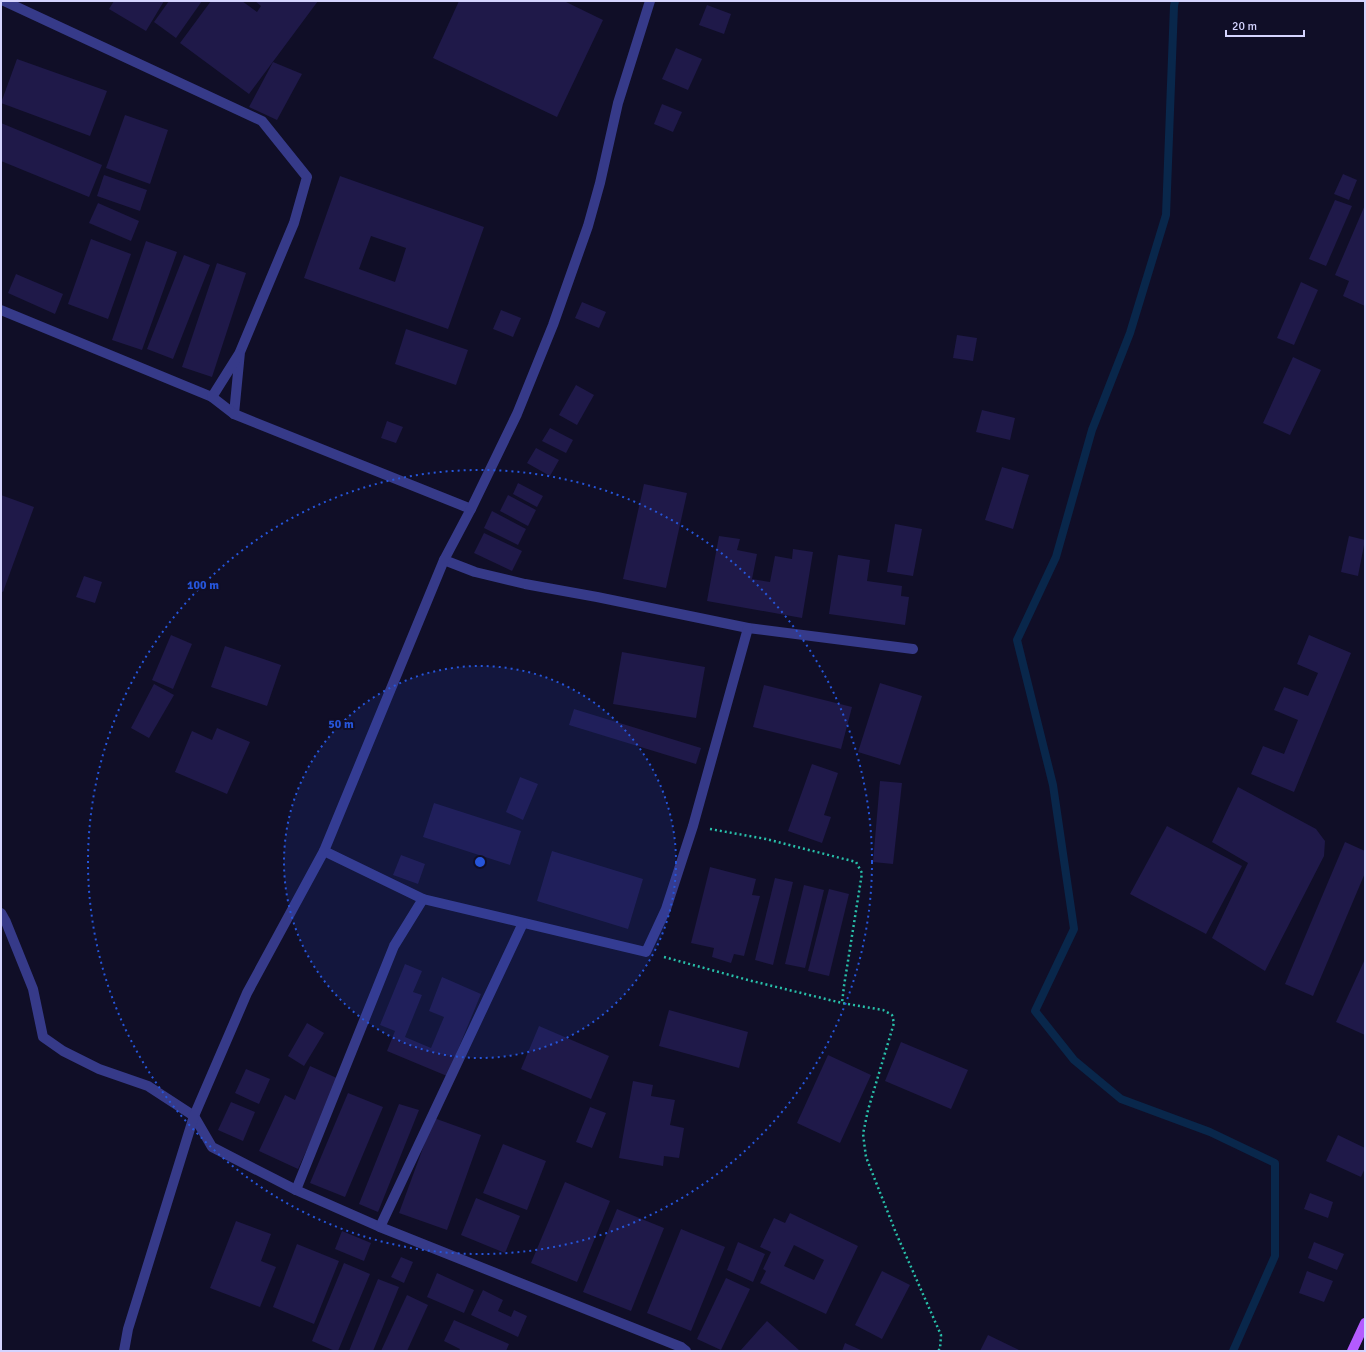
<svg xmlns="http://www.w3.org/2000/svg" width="1366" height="1352" font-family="Signika,sans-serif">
  <rect width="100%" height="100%" fill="#100e27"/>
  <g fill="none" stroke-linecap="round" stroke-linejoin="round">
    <path stroke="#09274b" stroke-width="8" d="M1175 1 1174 6 1166 215 1130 333 1092 430 1056 557 1017 640 1053 785 1074 929 1035 1011 1074 1060 1121 1099 1210 1132 1275 1163V1256L1233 1351"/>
  </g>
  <g fill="#1f1949" fill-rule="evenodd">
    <path d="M114 1H164L146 31 109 9Z"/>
    <path d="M169 1H202L176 38 154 22Z"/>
    <path d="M211 1H242L257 12 261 6 255 1H318L249 94 180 43Z"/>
    <path d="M459 1H564L603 20 557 117 433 58Z"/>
    <path d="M707 5 731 14 724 34 699 25Z"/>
    <path d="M676 48 702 59 688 90 662 79Z"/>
    <path d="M17 59 107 91 90 136 1 103Z"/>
    <path d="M273 62 302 74 277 120 249 107Z"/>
    <path d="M662 104 682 112 673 132 654 124Z"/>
    <path d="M125 115 168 130 150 184 106 168Z"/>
    <path d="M1 123 102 165 89 197 1 161Z"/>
    <path d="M1343 174 1357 180 1349 200 1334 194Z"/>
    <path d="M104 175 147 190 140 211 97 196Z"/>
    <path d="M340 176 484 227 448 329 304 278ZM371 236 406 248 395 282 359 269Z"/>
    <path d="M1335 200 1352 206 1326 266 1309 259Z"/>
    <path d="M98 203 139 221 131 241 89 223Z"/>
    <path d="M1365 205V306L1343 296 1349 281 1335 275Z"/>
    <path d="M91 239 131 254 108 319 68 304Z"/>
    <path d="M146 241 177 252 142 350 112 340Z"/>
    <path d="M184 255 210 265 173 359 147 349Z"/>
    <path d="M217 263 246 273 212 377 182 367Z"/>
    <path d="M16 274 63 294 55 314 8 293Z"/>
    <path d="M1301 282 1318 290 1294 345 1277 338Z"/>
    <path d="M582 302 606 312 599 328 575 318Z"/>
    <path d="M501 310 521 318 513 337 493 329Z"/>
    <path d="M406 329 468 350 456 385 395 364Z"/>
    <path d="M957 335 977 338 973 361 953 358Z"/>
    <path d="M1293 357 1321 370 1290 435 1263 423Z"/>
    <path d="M576 385 594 395 577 425 559 415Z"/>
    <path d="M982 410 1015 418 1010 440 976 432Z"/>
    <path d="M387 421 403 427 396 443 381 438Z"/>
    <path d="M550 428 573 440 566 453 542 441Z"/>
    <path d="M536 448 559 460 550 476 527 463Z"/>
    <path d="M1002 467 1029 475 1013 529 985 520Z"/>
    <path d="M518 483 543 496 537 507 513 494Z"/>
    <path d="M644 484 687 493 666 588 623 579Z"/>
    <path d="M1 495 34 507 3 592 1 591Z"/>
    <path d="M508 495 536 510 528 526 500 511Z"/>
    <path d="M492 511 526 529 518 545 484 528Z"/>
    <path d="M895 524 922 529 913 576 887 572Z"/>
    <path d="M484 533 522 551 512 571 474 553Z"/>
    <path d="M719 536 740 539 737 550 757 554 752 579 770 582 775 556 792 559 793 549 813 552 802 618 707 601Z"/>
    <path d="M1349 536 1365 540 1358 576 1341 572Z"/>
    <path d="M838 555 870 560 867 581 902 586 901 596 909 597 905 625 829 614Z"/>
    <path d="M84 576 102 582 95 603 76 597Z"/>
    <path d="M171 635 192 644 173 689 152 680Z"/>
    <path d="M1309 635 1351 653 1294 792 1251 774 1263 746 1284 754 1298 720 1274 710 1284 687 1308 696 1318 673 1297 664Z"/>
    <path d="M225 646 281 665 267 706 211 687Z"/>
    <path d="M622 652 705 667 696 718 613 704Z"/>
    <path d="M880 683 922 696 900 765 858 752Z"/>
    <path d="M154 684 174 695 149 738 131 728Z"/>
    <path d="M764 685 852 707 841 749 753 727Z"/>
    <path d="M574 709 701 748 696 764 569 725Z"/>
    <path d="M217 728 250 742 227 794 175 772 192 731 212 740Z"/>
    <path d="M812 764 838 773 824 815 831 817 822 843 788 831Z"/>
    <path d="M520 777 538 784 523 820 506 812Z"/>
    <path d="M880 781 902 783 893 864 873 862Z"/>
    <path d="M1238 787 1316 829 1325 841 1324 856 1265 971 1212 938 1248 863 1212 842Z"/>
    <path d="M434 803 521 831 510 865 423 837Z"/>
    <path d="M1167 826 1242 866 1206 934 1130 894Z"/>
    <path d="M1345 842 1365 851V873L1313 996 1285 984Z"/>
    <path d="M552 851 643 879 628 929 537 901Z"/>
    <path d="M401 855 425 864 418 884 393 875Z"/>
    <path d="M710 867 756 879 752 895 760 896 744 956 734 954 731 963 712 957 714 948 691 943Z"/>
    <path d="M775 878 793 882 773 965 755 960Z"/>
    <path d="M804 885 824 890 805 968 785 964Z"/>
    <path d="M829 889 849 894 829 976 808 971Z"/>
    <path d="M1365 959V1035L1336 1022Z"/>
    <path d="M405 964 422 971 413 992 422 995 405 1037 431 1048 444 1017 429 1011 442 977 481 994 447 1076 387 1051 395 1031 380 1025Z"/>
    <path d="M669 1010 748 1032 739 1068 659 1046Z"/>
    <path d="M307 1023 324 1033 304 1066 288 1056Z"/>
    <path d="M539 1026 609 1056 591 1099 521 1069Z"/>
    <path d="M901 1042 968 1070 951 1109 885 1081Z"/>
    <path d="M828 1055 871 1075 840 1143 797 1123Z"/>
    <path d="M310 1066 339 1079 298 1169 259 1151 285 1095 295 1100Z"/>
    <path d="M246 1069 270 1079 259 1104 235 1093Z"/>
    <path d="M633 1081 653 1085 651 1096 675 1100 670 1125 684 1128 679 1158 664 1156 663 1166 619 1158Z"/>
    <path d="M348 1093 383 1107 345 1197 310 1183Z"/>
    <path d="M231 1102 255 1112 243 1141 218 1130Z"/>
    <path d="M399 1104 419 1110 378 1212 359 1204Z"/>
    <path d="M590 1107 606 1113 592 1148 576 1142Z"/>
    <path d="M434 1118 481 1135 447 1230 399 1213Z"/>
    <path d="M1338 1135 1365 1148V1168L1361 1177 1326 1161Z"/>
    <path d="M503 1144 546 1161 527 1210 483 1193Z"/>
    <path d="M565 1182 610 1201 577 1282 531 1263Z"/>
    <path d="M1310 1193 1333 1202 1328 1218 1304 1209Z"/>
    <path d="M476 1198 520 1216 505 1253 461 1235Z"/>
    <path d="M617 1209 664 1228 631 1311 583 1292Z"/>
    <path d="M790 1213 858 1246 826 1314 760 1283 766 1271 763 1269 771 1252 760 1247 774 1218 785 1223ZM794 1245 824 1260 814 1280 784 1266Z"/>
    <path d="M236 1221 271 1234 261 1261 276 1267 260 1307 210 1288Z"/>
    <path d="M681 1229 725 1247 691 1331 647 1313Z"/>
    <path d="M342 1231 371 1243 364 1261 335 1249Z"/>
    <path d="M738 1242 765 1254 753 1282 727 1270Z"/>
    <path d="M1314 1242 1344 1254 1337 1270 1308 1258Z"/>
    <path d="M297 1244 339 1261 314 1324 273 1307Z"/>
    <path d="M401 1257 413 1262 404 1283 391 1277Z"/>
    <path d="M344 1263 370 1274 338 1351H335L312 1341Z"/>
    <path d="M882 1271 910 1285 882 1339 855 1325Z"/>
    <path d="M1307 1271 1333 1281 1324 1302 1299 1293Z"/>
    <path d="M437 1273 474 1290 464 1313 427 1297Z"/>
    <path d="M726 1278 750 1289 721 1350 697 1339Z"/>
    <path d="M378 1279 399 1287 373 1351H349Z"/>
    <path d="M483 1290 503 1300 498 1311 511 1317 514 1310 527 1316 518 1337 471 1315Z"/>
    <path d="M407 1295 428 1305 407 1351H381Z"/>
    <path d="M454 1320 509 1344 506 1351H459L460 1349 444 1341Z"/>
    <path d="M767 1321 800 1351H740Z"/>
    <path d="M988 1335 1021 1351H980Z"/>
    <path d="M845 1343 863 1351H842Z"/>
  </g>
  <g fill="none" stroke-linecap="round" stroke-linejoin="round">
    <g stroke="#28bfa9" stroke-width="2.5" stroke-dasharray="2 3" stroke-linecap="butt">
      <path d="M710 829 766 839 856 862 862 873 844 986 842 1003 883 1010 892 1015 894 1023 868 1110 863 1134 866 1157 896 1233 941 1335 940 1349 938 1351"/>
      <path d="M664 957 748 980 842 1003"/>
    </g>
    <g stroke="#363a89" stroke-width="10">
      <path d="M4 1 262 121 307 177 294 223 240 352 234 414"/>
      <path d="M1 310 212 397 234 414 471 509"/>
      <path d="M212 397 239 354"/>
      <path d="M444 560 475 572 525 584 597 597 748 628 913 649"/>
      <path d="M324 851 423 899 646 952 666 909 693 826 748 628"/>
      <path d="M1 913 6 922 33 989 43 1037 63 1051 99 1069 148 1086 194 1116 212 1147 296 1190 380 1227 681 1347 686 1351"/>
      <path d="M296 1190 394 946 423 899"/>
      <path d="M380 1227 523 923"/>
      <path d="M124 1351 128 1329 194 1116 247 993 324 851 444 560 471 509 517 414 553 325 588 226 600 183 618 103 650 1"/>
    </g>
    <path stroke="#b45bff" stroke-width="10" d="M1352 1351 1365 1323"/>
  </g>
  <circle cx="480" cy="862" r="196" fill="#2655da" fill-opacity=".12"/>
  <g fill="none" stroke="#2655da" stroke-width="2" stroke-dasharray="2 4">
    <circle cx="480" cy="862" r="196"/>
    <circle cx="480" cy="862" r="392"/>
  </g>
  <circle cx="480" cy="862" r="6" fill="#2655da" stroke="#100e27" stroke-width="2"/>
  <g font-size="12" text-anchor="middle" font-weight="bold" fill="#2655da" stroke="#100e27" stroke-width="4" stroke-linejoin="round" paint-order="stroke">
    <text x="203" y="589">100 m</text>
    <text x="341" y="728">50 m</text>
  </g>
  <rect width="1366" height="1352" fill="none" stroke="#d5d4ff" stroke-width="4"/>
  <path d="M1226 30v6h78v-6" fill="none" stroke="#d5d4ff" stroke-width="2"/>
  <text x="1232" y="30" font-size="12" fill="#d5d4ff" stroke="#100e27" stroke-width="3" paint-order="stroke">20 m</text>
</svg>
